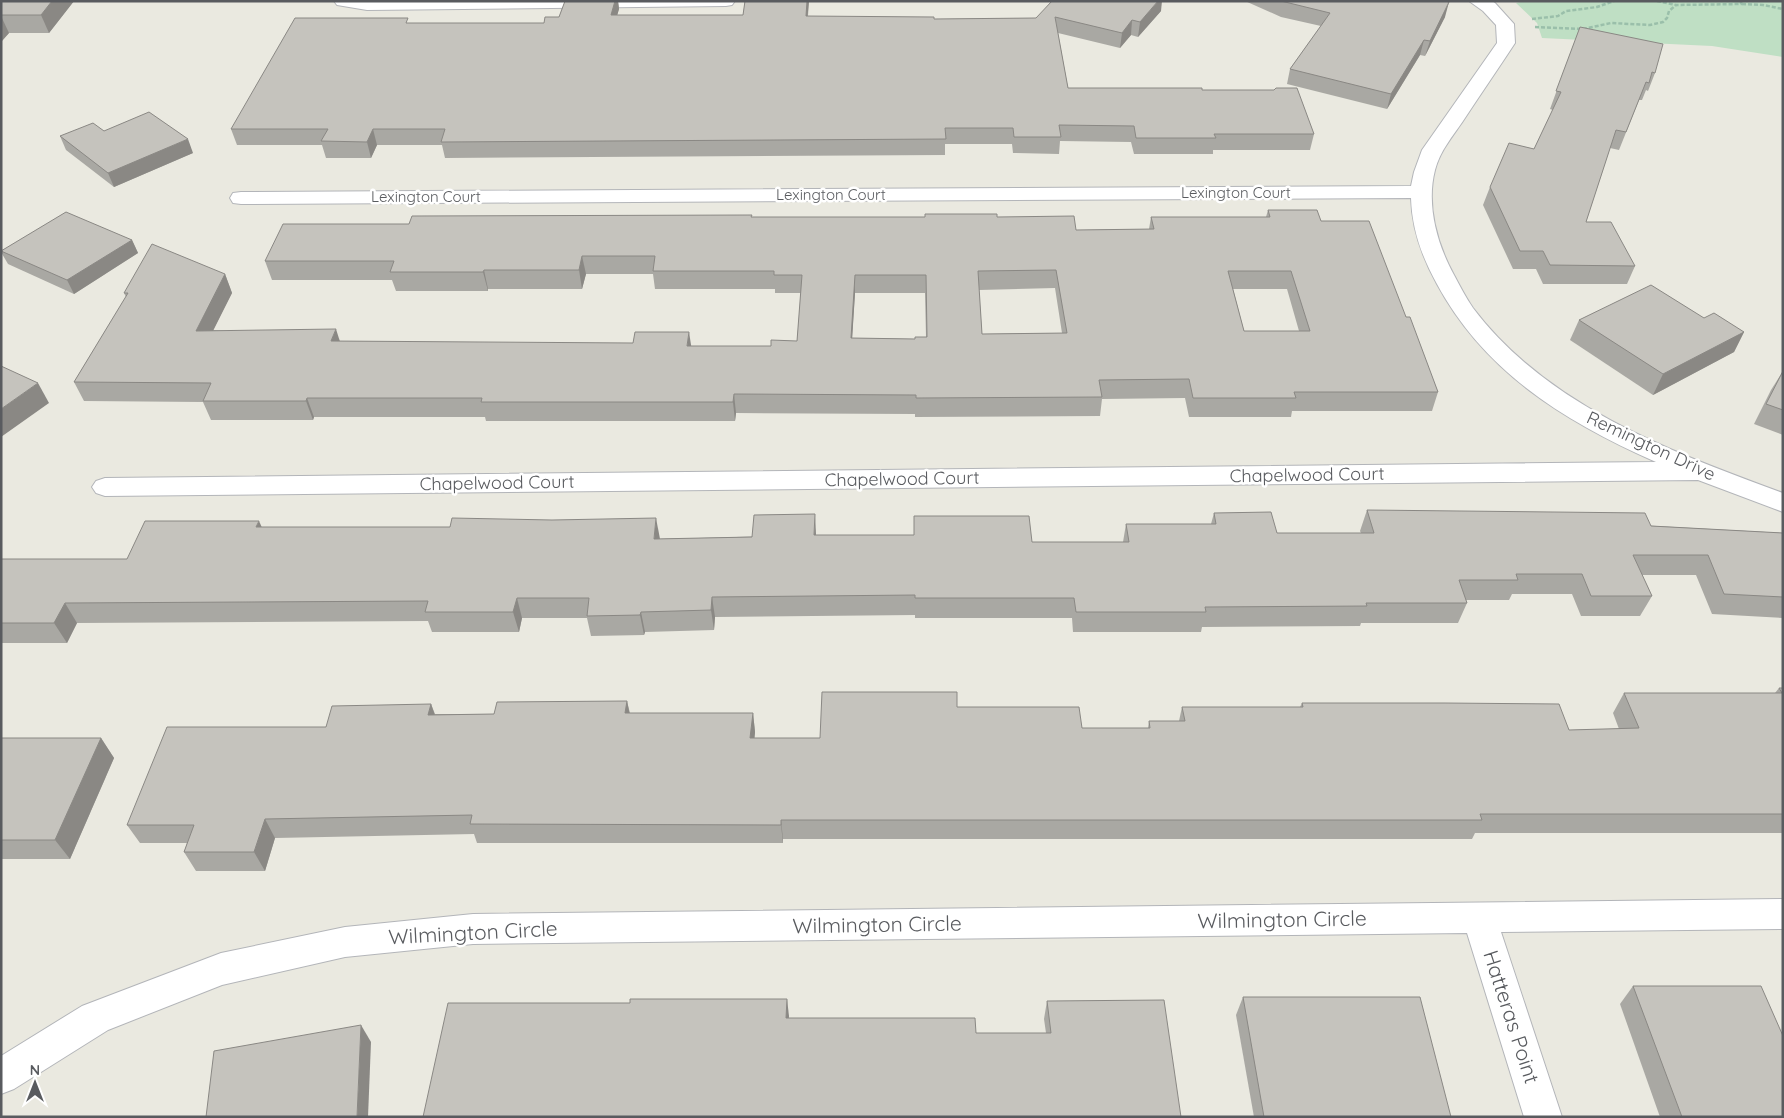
<svg xmlns="http://www.w3.org/2000/svg" width="1784" height="1118" font-family="Quicksand,sans-serif">
  <rect width="100%" height="100%" fill="#eae9e0"/>
  <path fill="#bfdfc4" d="M1524 1H1783V57L1712 46 1542 38 1537 23 1516 3Z"/>
  <g fill="none" stroke-linecap="round" stroke-linejoin="round">
    <g stroke="#b3b5b9" stroke-width="2">
      <g id="minor">
        <path d="M334 1H735L732 5 726 6 367 10 337 5Z"/>
        <path d="M1469 1H1492L1495 3 1514 24 1515 43C1498 69 1480 95 1463 121 1452 137 1440 151 1435 170 1426 205 1437 244 1454 275 1460 286 1466 298 1473 308 1548 407 1670 451 1783 493V512L1698 480 105 496 96 493 92 487 96 481 105 478 1656 462C1566 422 1485 373 1437 284 1422 257 1412 230 1411 198L241 204 233 203 230 198 233 193 241 192 1411 186 1414 172 1422 150 1497 43 1496 25 1483 11Z"/>
        <path d="M1783 899V929L1501 932 1562 1117H1524L1467 933 473 944 345 957 222 985 108 1030 14 1089 1 1094V1056L82 1006 221 953 345 927 473 914Z"/>
      </g>
    </g>
    <g stroke="#9abfaa" stroke-width="2.5" stroke-dasharray="4 2" stroke-linecap="butt">
      <path d="M1657 1 1676 5 1742 4 1739 1"/>
      <path d="M1742 4 1763 5 1783 9"/>
      <path d="M1532 19 1558 16 1566 11 1597 7 1614 1"/>
      <path d="M1535 27 1583 29 1611 23 1650 25 1663 22 1667 18 1669 11 1676 5"/>
    </g>
    <use href="#minor" fill="#fff" fill-rule="evenodd"/>
  </g>
  <g fill="#a9a8a3" fill-rule="evenodd">
    <path d="M1 1H74L49 33H9L1 42Z"/>
    <path d="M565 1H618L619 9 617 15H743L745 1H809L808 16 934 19 1036 18 1161 11 1138 37 1131 35 1120 48 1058 33 1068 88 1202 90 1314 134 1310 150H1213V154H1134L1131 142 1060 141 1059 154 1013 153 1012 144H945V155L445 158 442 145H377L371 158H326L322 145H237L231 129 410 23H544L559 17Z"/>
    <path d="M1245 1H1445V17L1425 56 1420 55 1387 109 1287 84 1290 69 1321 26 1281 17Z"/>
    <path d="M1580 27 1655 73 1648 91 1646 90 1642 100H1639L1619 150 1610 148 1586 222 1635 266 1627 284H1543L1536 269H1513L1483 205 1490 187 1534 149 1553 110 1550 109Z"/>
    <path d="M104 131 193 153 114 187 66 150 60 136Z"/>
    <path d="M1268 210 1321 221 1406 317 1438 392 1432 411H1292L1291 417H1189L1185 398 1102 399 1100 416 915 417V414L736 413 735 421H486L485 417H314L313 420H211L203 402 84 401 74 382 126 297 124 293 225 274 232 293 213 330 340 341 691 346H771L797 341 801 293H775V289H655L653 274H586L582 289H488V291H396L392 280H272L265 261 409 224 752 217H997L1076 230 1149 229 1151 217H1266ZM1055 288 1062 333 982 334 979 290ZM1233 289H1287L1299 331H1244ZM855 293H925L926 337 915 339 852 338Z"/>
    <path d="M132 240 138 253 74 294 8 264 1 252V250Z"/>
    <path d="M1704 318 1744 332 1734 352 1653 395 1570 340 1579 320Z"/>
    <path d="M1783 371V435L1754 424 1771 390Z"/>
    <path d="M1367 510 1783 533V618L1712 614 1696 575H1642L1652 596 1640 616H1581L1572 594H1512L1509 600H1466L1467 603 1458 623H1361L1360 626 1202 627 1201 632H1073L1072 618H915V615L715 617 714 630 645 632 644 635 591 636 587 618H522L519 632H432L428 621 77 623 67 643H1V559H127L261 527 660 539 816 535H914V516L1032 542H1123L1126 524H1211L1214 513 1277 533H1361L1360 531Z"/>
    <path d="M1779 688H1783V833H1475L1472 839H783V843H477L474 834 275 838 265 871H196L184 852 187 843H140L127 825 326 727 431 704 435 714H494L627 701 630 713H753L755 732 754 738H820L957 707 1082 728H1148L1149 721H1179L1182 707H1300L1302 703 1569 730 1619 729 1613 713 1624 693H1775Z"/>
    <path d="M1 738H101L114 758 70 859H1Z"/>
    <path d="M1633 986 1783 1117H1660L1620 1004Z"/>
    <path d="M1243 997 1451 1117H1254L1236 1015Z"/>
    <path d="M787 999 788 1018 976 1033H1046L1044 1019 1047 1001 1181 1117 630 1003Z"/>
  </g>
  <g fill="#8a8884">
    <path d="M52 1H74L49 33 41 15Z"/>
    <path d="M615 1H618L619 9 613 30 611 15Z"/>
    <path d="M807 1H809L806 31V16Z"/>
    <path d="M1158 1H1162L1161 11 1138 37 1140 22Z"/>
    <path d="M1449 2 1445 17 1425 56 1430 41Z"/>
    <path d="M1 16 9 33 1 42Z"/>
    <path d="M1132 20 1131 35 1120 48 1122 33Z"/>
    <path d="M1424 40 1420 55 1387 109 1391 94Z"/>
    <path d="M373 129 377 145 371 158 367 142Z"/>
    <path d="M188 139 193 153 114 187 108 173Z"/>
    <path d="M132 240 138 253 74 294 67 280Z"/>
    <path d="M582 256 586 274 582 289 579 270Z"/>
    <path d="M484 270 488 289V291L483 272Z"/>
    <path d="M225 274 232 293 204 349 196 331Z"/>
    <path d="M855 275V293L851 357V338Z"/>
    <path d="M336 329 342 348 331 341Z"/>
    <path d="M689 332 692 351 687 346Z"/>
    <path d="M1744 332 1734 352 1653 395 1663 374Z"/>
    <path d="M38 383 49 403 1 437V409Z"/>
    <path d="M734 394 736 413 735 421 733 402Z"/>
    <path d="M307 398 314 417 313 420 306 401Z"/>
    <path d="M815 514 816 534 815 556 814 535Z"/>
    <path d="M656 518 660 539H654Z"/>
    <path d="M259 521 268 541 256 527Z"/>
    <path d="M712 597 715 617 714 630 711 610Z"/>
    <path d="M517 598 522 618 519 632 513 612Z"/>
    <path d="M65 603 77 623 67 643 54 623Z"/>
    <path d="M641 612 645 632 644 635 640 615Z"/>
    <path d="M627 701 631 721 625 713Z"/>
    <path d="M431 704 438 724 428 715Z"/>
    <path d="M753 713 755 732 753 758 750 738Z"/>
    <path d="M101 738 114 758 70 859 55 840Z"/>
    <path d="M265 819 275 838 265 871 254 852Z"/>
    <path d="M781 820 783 839V843L781 825Z"/>
    <path d="M787 999 789 1016 788 1036 786 1018Z"/>
    <path d="M361 1025 371 1042 368 1117H357Z"/>
  </g>
  <g fill="#c5c3bd" stroke="#8a8884" fill-rule="evenodd">
    <path d="M1 1H52L41 15H1Z"/>
    <path d="M565 1H615L611 15H743L745 1H807L806 16 934 17V19L1036 18 1052 1H1158L1140 22 1132 20 1122 33 1055 17 1068 88H1202V90H1274L1276 88H1297L1314 134H1214L1216 138H1136L1134 126 1059 125 1061 137H1014L1013 128H945L946 139 441 142 445 129H373L367 142 321 141 328 129H231L295 18H408L406 23H544L545 17H559Z"/>
    <path d="M1281 1H1445L1449 2 1430 41 1424 40 1391 94 1290 69 1330 13Z"/>
    <path d="M1580 27 1663 44 1655 73 1652 72 1649 83 1646 82 1626 132 1616 130 1586 222H1611L1635 266 1550 265 1543 251H1520L1490 187 1509 143 1534 149 1561 92 1556 91Z"/>
    <path d="M149 112 188 139 108 173 60 136 93 123 104 131Z"/>
    <path d="M1268 210H1317L1321 221H1369L1406 317H1410L1438 392H1294L1296 398H1193L1189 379 1099 380 1102 397 916 398V395L734 394 733 402H481L482 398H307L306 401H203L211 383 74 382 128 293H124L152 244 225 274 196 331 336 329 331 341 633 343 635 332H689L687 346H771V340L797 341 802 275H774V271H653L655 256H582L579 270H484L483 272H390L394 261H265L283 224H409L412 216 752 215 751 217H925V214H997V217L1074 216 1076 230 1154 229 1151 217H1270ZM1056 270 1067 333 982 334 978 271ZM1228 271H1291L1310 331H1244ZM855 275H926L927 337H915V339L851 338Z"/>
    <path d="M66 212 132 240 67 280 1 251Z"/>
    <path d="M1651 285 1704 318 1714 313 1744 332 1663 374 1579 320Z"/>
    <path d="M1 366 38 383 1 409Z"/>
    <path d="M1783 371V410L1766 404Z"/>
    <path d="M1367 510 1645 513 1651 526 1783 533V597L1724 594 1708 555H1633L1652 596H1591L1582 574H1516L1518 580H1459L1467 603H1366L1367 606 1205 607 1206 612H1076L1074 598H915V595L712 597 711 610 641 612 640 615 587 616 589 598H517L513 612H425L428 601 65 603 54 623H1V559H127L145 521H259L256 527H450L452 518 552 520 656 518 654 539 752 537 754 515 815 514 814 535H914V516H1029L1032 542H1129L1126 524H1216L1214 513 1271 512 1277 533H1374Z"/>
    <path d="M1779 688H1783V814H1480L1482 820H781V825L470 824 472 815 265 819 254 852H184L194 825H127L167 727H326L332 706 431 704 428 715 494 714 497 702 627 701 625 713H753L750 738H820L822 692H957V707H1079L1082 728H1150L1149 721H1185L1182 707H1303L1302 703H1444L1559 704 1569 730 1639 728 1624 693H1782Z"/>
    <path d="M1 738H101L55 840H1Z"/>
    <path d="M1633 986H1761L1783 1036V1117H1682Z"/>
    <path d="M1243 997H1420L1451 1117H1264Z"/>
    <path d="M630 999H787L786 1018H975L976 1033H1051L1047 1001 1164 1000 1181 1117H423L448 1003H630Z"/>
    <path d="M361 1025 357 1117H206L214 1051Z"/>
  </g>
  <g text-anchor="middle" stroke-width="5" stroke-linejoin="round" paint-order="stroke">
    <g font-size="15" fill="#595b5f" stroke="#fff">
      <text x="1236" y="198">Lexington Court</text>
      <text x="831" y="200">Lexington Court</text>
      <text x="426" y="202">Lexington Court</text>
    </g>
    <g font-size="18" fill="#595b5f" stroke="#fff">
      <text transform="translate(1651 446) rotate(25)" y="6">Remington Drive</text>
      <text transform="translate(1307 475) rotate(-1)" y="6">Chapelwood Court</text>
      <text transform="translate(902 479) rotate(-1)" y="6">Chapelwood Court</text>
      <text transform="translate(497 483) rotate(-1)" y="6">Chapelwood Court</text>
    </g>
    <g font-size="21" fill="#595b5f" stroke="#fff">
      <text transform="translate(1282 920) rotate(-1)" y="7">Wilmington Circle</text>
      <text transform="translate(877 925) rotate(-1)" y="7">Wilmington Circle</text>
      <text transform="translate(473 933) rotate(-3)" y="7">Wilmington Circle</text>
      <text transform="translate(1511 1017) rotate(72)" y="7">Hatteras Point</text>
    </g>
  </g>
  <rect width="1784" height="1118" fill="none" stroke="#595b5f" stroke-width="5"/>
  <g transform="translate(35 1083)" stroke="#ffffff" stroke-width="4" paint-order="stroke">
  <path d="M0-4L9 19L0 12L-9 19Z" fill="#595b5f"/>
  <text y="-8" font-size="14" font-weight="bold" text-anchor="middle" fill="#595b5f">N</text>
  </g>
</svg>
